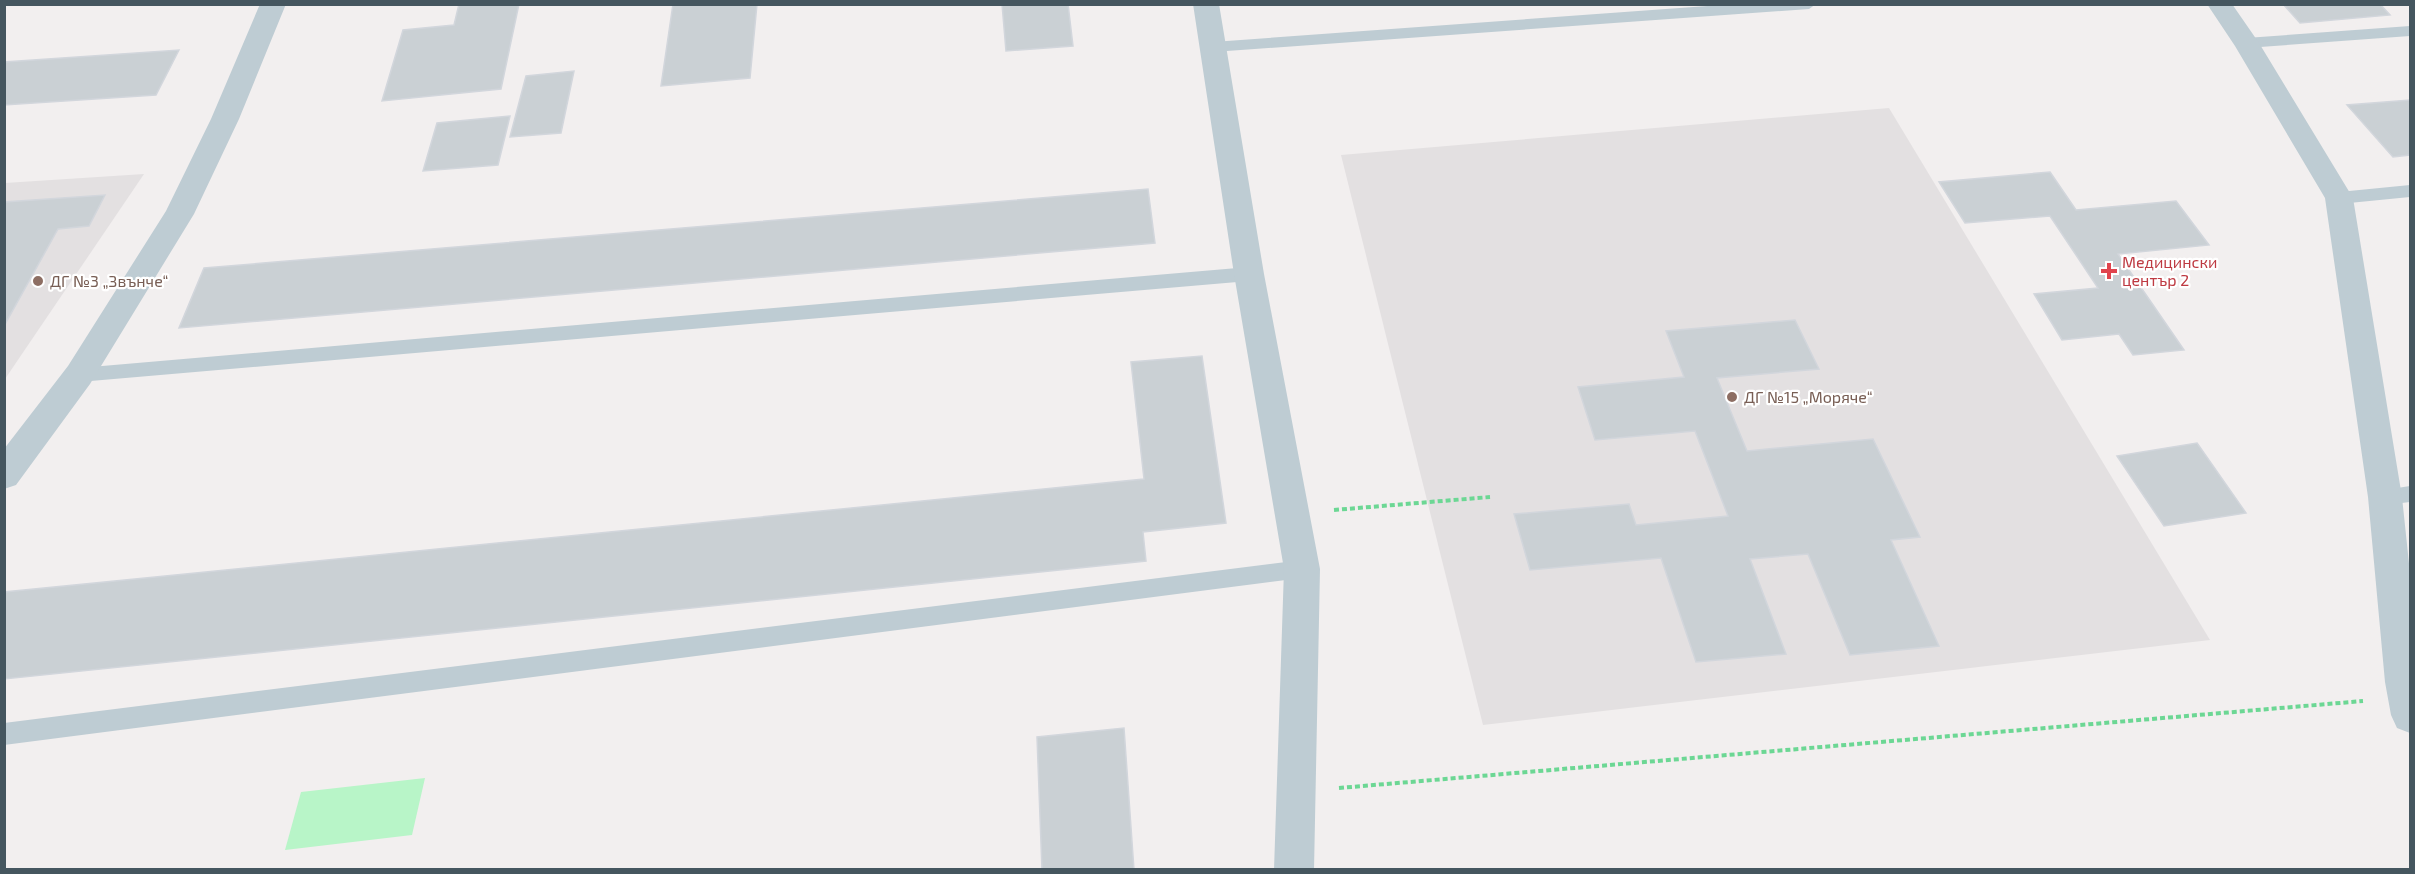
<svg xmlns="http://www.w3.org/2000/svg" width="2415" height="874" font-family="'Exo 2',sans-serif">
  <rect width="100%" height="100%" fill="#f2efef"/>
  <g fill="#e3e0e1">
    <path d="M1889 108 2210 640 1483 725 1341 155Z"/>
    <path d="M144 174 5 379V183Z"/>
  </g>
  <path fill="#b8f5c8" d="M425 778 412 835 285 850 301 792Z"/>
  <g fill="#cad0d4" stroke="#d2d6dc" stroke-width="1.5">
    <path d="M459 4H519L501 89 382 101 403 30 454 25Z"/>
    <path d="M673 4H757L750 78 661 86Z"/>
    <path d="M1002 4H1068L1073 46 1006 51Z"/>
    <path d="M2283 4H2380L2390 15 2300 23Z"/>
    <path d="M179 50 156 95 4 105V62Z"/>
    <path d="M574 71 561 133 510 137 526 76Z"/>
    <path d="M2410 100V155L2393 157 2347 105Z"/>
    <path d="M510 116 498 165 423 171 437 123Z"/>
    <path d="M2050 172 2076 210 2176 201 2209 245 2118 254 2184 350 2133 355 2119 334 2062 340 2034 294 2098 288 2050 216 1965 223 1939 182Z"/>
    <path d="M1148 189 1155 243 179 328 204 268Z"/>
    <path d="M105 195 89 226 58 229 4 326V202Z"/>
    <path d="M1795 320 1819 369 1717 378 1747 451 1873 439 1920 537 1891 540 1939 646 1850 655 1808 554 1750 559 1786 654 1696 662 1661 558 1530 570 1514 514 1629 504 1636 525 1728 516 1695 431 1595 440 1578 387 1684 377 1666 331Z"/>
    <path d="M1202 356 1226 523 1143 532 1146 561 4 679V592L1144 479 1131 362Z"/>
    <path d="M2197 443 2246 513 2164 526 2117 456Z"/>
    <path d="M1124 728 1134 870H1042L1037 737Z"/>
  </g>
  <g fill="none" stroke-linecap="round" stroke-linejoin="round">
    <g stroke="#6cd794" stroke-width="4" stroke-dasharray="5 3" stroke-linecap="butt">
      <path d="M1334 510 1490 497"/>
      <path d="M1339 788 2363 701"/>
    </g>
    <g fill="#beccd3" fill-rule="evenodd">
      <path d="M1735 4H1816L1809 9 1213 52 1205 47 1213 42Z"/>
      <path d="M2410 26V36L2246 48 2238 43 2246 38Z"/>
      <path d="M2410 185V197L2339 204 2330 198 2339 192Z"/>
      <path d="M1249 267 1255 269 1258 274 1255 279 1249 281 79 382 72 380 70 375 72 370 79 368Z"/>
      <path d="M2410 486V502L2385 505 2378 503 2375 497 2378 491Z"/>
      <path d="M1302 560 1309 563 1312 569 1309 575 1302 578 4 745V723Z"/>
    </g>
    <g fill="#beccd3" fill-rule="evenodd">
      <path d="M260 4H286L239 119 194 214 90 384 16 485 4 489V449L68 366 166 211 211 119Z"/>
      <path d="M1193 4H1219L1264 274 1320 569 1314 870H1274L1284 569 1234 274Z"/>
      <path d="M2207 4H2232L2259 43 2353 198 2402 497 2410 573V733L2397 728 2391 715 2385 682 2368 497 2325 198 2235 46Z"/>
    </g>
  </g>
  <path fill="#e0444e" stroke="#fff" stroke-width="2" d="M2106 262h6v6h6v6h-6v6h-6v-6h-6v-6h6z"/>
  <g fill="#8d6e63" stroke="#fff" stroke-width="2">
    <circle cx="38" cy="281" r="6"/>
    <circle cx="1732" cy="397" r="6"/>
  </g>
  <g text-anchor="middle" stroke-width="4.5" stroke-linejoin="round" paint-order="stroke">
    <g font-size="16" fill="#be3a42" stroke="#fff" text-anchor="start">
      <text x="2122" y="268">Медицински<tspan x="2122" dy="18">център 2</tspan></text>
    </g>
    <g font-size="16" fill="#785e54" stroke="#fff" text-anchor="start">
      <text x="50" y="287">ДГ №3 „Звънче“</text>
      <text x="1744" y="403">ДГ №15 „Моряче“</text>
    </g>
  </g>
  <rect width="2415" height="874" fill="none" stroke="#45565f" stroke-width="12"/>
</svg>
